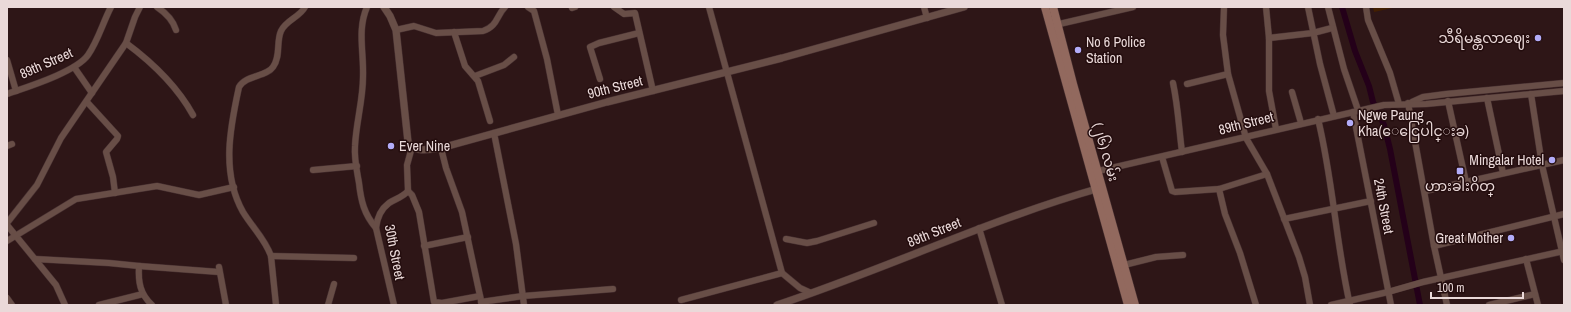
<svg xmlns="http://www.w3.org/2000/svg" width="1571" height="312" font-family="'Archivo Narrow','Noto Sans Myanmar',sans-serif">
  <rect width="100%" height="100%" fill="#2e1617"/>
  <path fill="#431f02" d="M1373 7H1397L1374 12Z"/>
  <g fill="none" stroke-linecap="round" stroke-linejoin="round">
    <path stroke="#240019" stroke-width="6" d="M1342 7 1355 51 1369 86 1373 102 1384 125 1390 149 1420 305"/>
    <g stroke="#483132" stroke-width="7">
      <g id="minor">
        <path d="M157 7C166 13 173 20 176 30"/>
        <path d="M367 7C357 30 364 52 363 77 363 100 356 123 355 146 354 159 357 171 359 183 361 201 364 214 376 228"/>
        <path d="M528 7 534 11 547 59 558 115"/>
        <path d="M614 7 624 14 635 13 653 91"/>
        <path d="M709 7 782 273 800 288 811 293"/>
        <path d="M924 7 927 18"/>
        <path d="M1224 7 1223 35 1228 74 1246 138 1267 174 1299 257 1305 277 1310 305"/>
        <path d="M1266 7 1269 38V91L1276 129"/>
        <path d="M1308 7 1320 64 1334 116"/>
        <path d="M1328 7 1344 69 1358 110"/>
        <path d="M1366 7 1368 20 1390 73 1399 104"/>
        <path d="M572 8 575 7"/>
        <path d="M1055 25 1133 7"/>
        <path d="M396 30 414 26 436 33 483 31C498 26 496 16 505 7"/>
        <path d="M454 32 465 66 478 81 490 121"/>
        <path d="M1269 38 1313 33 1332 28"/>
        <path d="M126 43C153 63 177 86 193 115"/>
        <path d="M7 60 16 91"/>
        <path d="M74 67 92 93"/>
        <path d="M475 76 504 65 514 57"/>
        <path d="M600 79 590 47 599 43 639 33"/>
        <path d="M1173 83C1178 106 1179 129 1182 152"/>
        <path d="M1187 84 1228 74"/>
        <path d="M1292 92 1301 123"/>
        <path d="M7 94C27 87 76 72 88 55 98 41 103 22 111 7"/>
        <path d="M1531 94 1542 165 1564 260"/>
        <path d="M1487 98 1503 173"/>
        <path d="M1448 101 1466 182"/>
        <path d="M87 102 118 136 117 139 106 152 113 177 115 193"/>
        <path d="M1412 102 1423 97 1446 94 1564 83"/>
        <path d="M1408 103 1434 246 1447 305"/>
        <path d="M1353 112 1391 305"/>
        <path d="M1318 119C1333 180 1336 244 1350 305"/>
        <path d="M494 133 516 244 524 305"/>
        <path d="M7 146 12 144"/>
        <path d="M441 148 446 168 462 212 482 305"/>
        <path d="M1162 157 1172 191 1175 192 1219 189 1267 174"/>
        <path d="M313 170 357 166"/>
        <path d="M1094 172 1384 105 1426 104 1564 91"/>
        <path d="M1219 189 1225 214 1240 253 1256 305"/>
        <path d="M408 191 412 195 419 212 434 302 442 303 480 296"/>
        <path d="M1425 191 1564 160"/>
        <path d="M1284 219 1371 201"/>
        <path d="M7 223 37 185 61 138 126 43 135 17 140 7"/>
        <path d="M7 225 56 285 65 305"/>
        <path d="M979 228 1002 305"/>
        <path d="M786 239 807 243 817 241 874 223"/>
        <path d="M7 241 76 199 157 186 199 195 234 187"/>
        <path d="M424 246 468 237"/>
        <path d="M1434 246 1564 214"/>
        <path d="M271 256 354 258"/>
        <path d="M35 259 109 263 139 266C138 282 140 294 152 305"/>
        <path d="M1526 259 1538 305"/>
        <path d="M139 266 219 272"/>
        <path d="M1120 266 1156 257 1183 255"/>
        <path d="M219 267 226 305"/>
        <path d="M7 298 12 305"/>
        <path d="M681 300 782 273"/>
        <path d="M481 302 523 296 613 289"/>
        <path d="M99 305 143 294"/>
        <path d="M276 305 271 256C265 239 252 227 243 212 221 173 230 128 239 87 246 75 266 77 273 67 281 56 276 42 281 31 286 20 300 17 305 7"/>
        <path d="M328 305 334 284"/>
        <path d="M394 305 376 228C377 218 381 209 389 203 395 199 403 197 408 191L407 165 412 147"/>
        <path d="M1331 305 1388 292 1423 282 1564 251"/>
        <path d="M1489 305 1535 294"/>
      </g>
    </g>
    <g stroke="#483132" stroke-width="8">
      <g id="tertiary">
        <path d="M384 7 390 16 396 30 408 142C415 154 430 149 441 148L607 102 782 58 964 7"/>
        <path d="M777 305C886 269 990 219 1100 188"/>
      </g>
    </g>
    <g stroke="#483132" stroke-width="9">
      <g id="secondary">
        <path d="M1045 7 1128 305"/>
        <path d="M1053 7 1073 84 1135 305"/>
      </g>
    </g>
    <use href="#minor" stroke="#684e47" stroke-width="6"/>
    <use href="#tertiary" stroke="#684e47" stroke-width="7"/>
    <use href="#secondary" stroke="#92695e" stroke-width="8"/>
  </g>
  <g fill="#b3adf9" stroke="#240d0e" stroke-width="1.5">
    <circle cx="1538" cy="38" r="4"/>
    <circle cx="1078" cy="50" r="4"/>
    <circle cx="1350" cy="123" r="4"/>
    <circle cx="391" cy="146" r="4"/>
    <circle cx="1552" cy="160" r="4"/>
    <rect x="1456" y="167" width="8" height="8" rx="2"/>
    <circle cx="1511" cy="238" r="4"/>
  </g>
  <g text-anchor="middle" stroke-width="3" stroke-linejoin="round" paint-order="stroke">
    <g font-size="14" fill="#ead9d9" stroke="#240d0e" text-anchor="end">
      <text x="1530" y="43">သီရိမန္တလာဈေး</text>
      <text x="1086" y="47" text-anchor="start">No 6 Police<tspan x="1086" dy="16">Station</tspan></text>
      <text x="1358" y="120" text-anchor="start">Ngwe Paung<tspan x="1358" dy="16">Kha(ေငြေပါင္းခ)</tspan></text>
      <text x="399" y="151" text-anchor="start">Ever Nine</text>
      <text x="1544" y="165">Mingalar Hotel</text>
      <text x="1460" y="191" text-anchor="middle">ဟားခါးဂိတ္</text>
      <text x="1503" y="243">Great Mother</text>
    </g>
    <g font-size="14" fill="#ead9d9" stroke="#240d0e">
      <text transform="translate(46 63) rotate(-24)" y="5">89th Street</text>
      <text transform="translate(615 87) rotate(-14)" y="5">90th Street</text>
      <text transform="translate(1246 123) rotate(-14)" y="5">89th Street</text>
      <text transform="translate(1106 152) rotate(74)" y="5">(၂၆) လမ်း</text>
      <text transform="translate(1384 206) rotate(79)" y="5">24th Street</text>
      <text transform="translate(934 232) rotate(-22)" y="5">89th Street</text>
      <text transform="translate(395 252) rotate(79)" y="5">30th Street</text>
    </g>
  </g>
  <rect width="1571" height="312" fill="none" stroke="#ead9d9" stroke-width="16"/>
  <path d="M1431 292v6h92v-6" fill="none" stroke="#ead9d9" stroke-width="2"/>
  <text x="1437" y="292" font-size="12" fill="#ead9d9" stroke="#240d0e" stroke-width="3" paint-order="stroke">100 m</text>
</svg>
